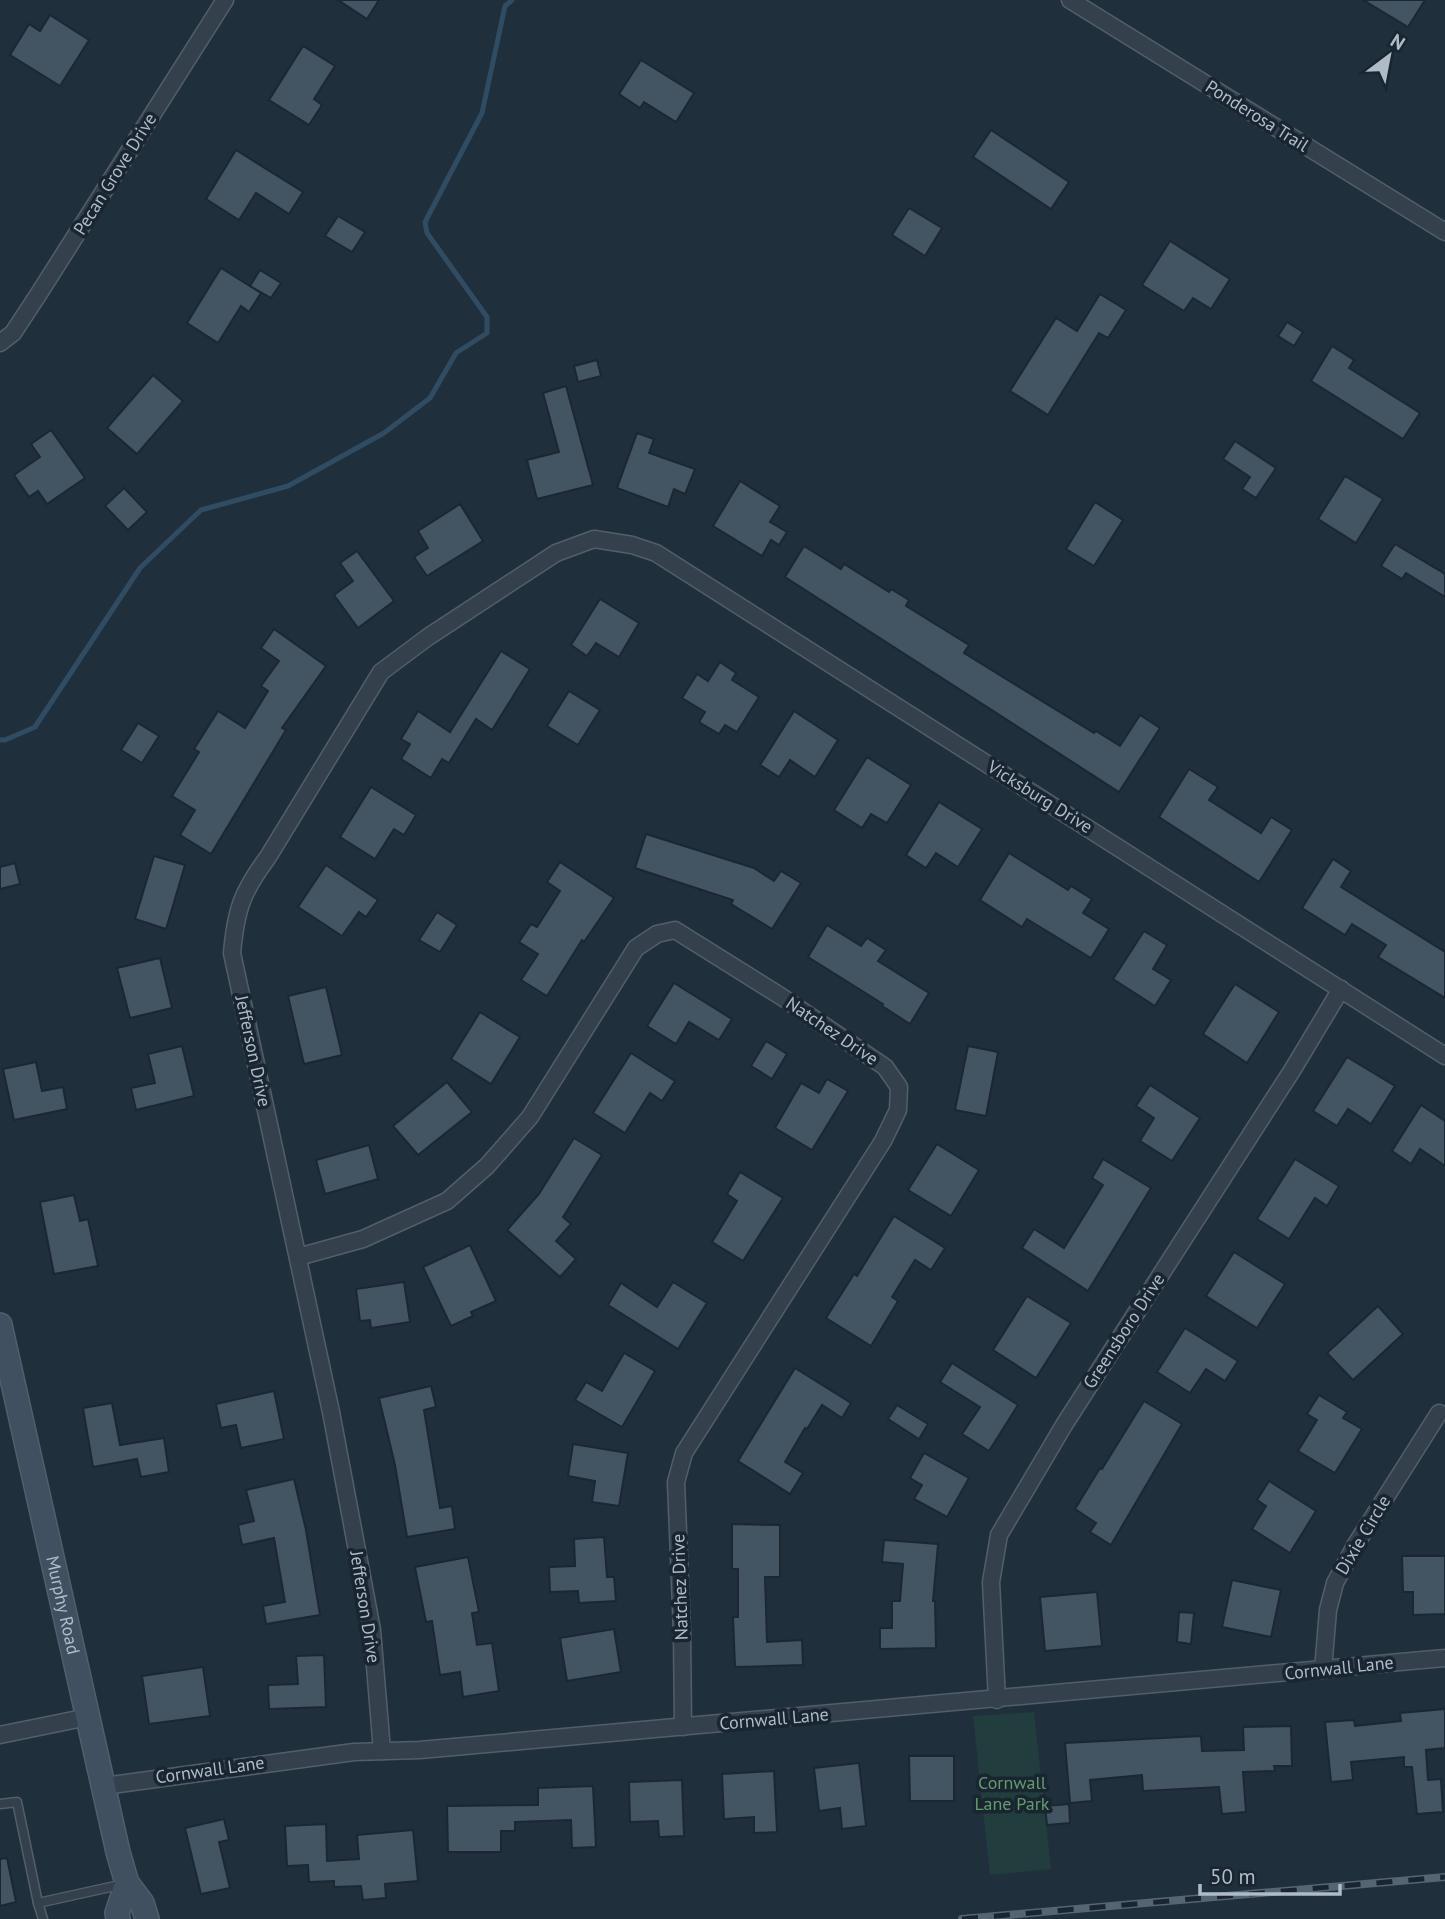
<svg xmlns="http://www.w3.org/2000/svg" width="1445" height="1919" font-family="'PT Sans',sans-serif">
  <rect width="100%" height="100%" fill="#202f3c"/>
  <path fill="#223d3d" d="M1034 1712 1051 1869 990 1875 973 1716Z"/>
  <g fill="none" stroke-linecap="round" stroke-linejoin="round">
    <path stroke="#304c63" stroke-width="5" d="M0 740H5L35 727 140 568 201 510 288 486 384 433 430 398 456 353 487 333V317L427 233 425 222 482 113 505 6 512 0"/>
  </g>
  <g fill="#435563" stroke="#1b2833" stroke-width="2">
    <path d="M338 0H379L367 19Z"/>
    <path d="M1363 0H1425L1408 27Z"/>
    <path d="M50 15 89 40 60 86 10 55 29 24 40 31Z"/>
    <path d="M303 46 335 66 314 99 322 105 309 125 269 100Z"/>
    <path d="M641 60 694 93 676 122 644 102 640 108 619 94Z"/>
    <path d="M991 130 1069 182 1051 209 973 157Z"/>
    <path d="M236 150 303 192 289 214 256 193 239 220 206 199Z"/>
    <path d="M909 208 942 228 925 256 892 235Z"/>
    <path d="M338 216 365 232 352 252 325 236Z"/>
    <path d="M1170 241 1230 279 1211 309 1193 298 1184 311 1142 285Z"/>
    <path d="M221 268 261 293 249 312 241 306 218 343 187 323Z"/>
    <path d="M260 270 281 283 271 298 250 286Z"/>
    <path d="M1100 294 1126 310 1108 338 1099 333 1048 415 1010 391 1056 318 1077 331Z"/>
    <path d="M1287 322 1303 332 1294 346 1278 336Z"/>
    <path d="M1332 346 1354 360 1349 368 1420 413 1403 439 1311 381Z"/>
    <path d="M597 360 601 376 578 382 574 366Z"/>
    <path d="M153 375 183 401 137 454 107 428Z"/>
    <path d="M566 386 593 485 537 499 527 460 559 452 543 393Z"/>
    <path d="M51 430 85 478 47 504 38 491 29 497 14 475 40 457 31 444Z"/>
    <path d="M637 433 654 439 649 453 695 469 685 494 674 489 668 507 617 488Z"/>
    <path d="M1235 441 1276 468 1256 498 1242 489 1250 477 1223 459Z"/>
    <path d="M1345 476 1383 499 1356 543 1318 519Z"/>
    <path d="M740 481 780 506 770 522 787 532 779 545 771 540 762 556 713 526Z"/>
    <path d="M124 488 147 512 128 530 105 506Z"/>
    <path d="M1095 502 1123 520 1094 566 1066 549Z"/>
    <path d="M460 504 483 541 427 576 414 557 428 548 418 531Z"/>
    <path d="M1395 544 1445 574V597L1406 573 1402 579 1381 566Z"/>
    <path d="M804 546 841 569 844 564 889 592 891 589 909 600 906 606 969 645 964 653 1094 733 1096 731 1120 746 1140 715 1160 728 1119 792 785 577Z"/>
    <path d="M357 551 394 601 358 628 334 595 353 581 340 563Z"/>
    <path d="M600 599 639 623 619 657 596 643 587 656 571 645Z"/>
    <path d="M274 629 326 666 282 728 286 730 211 854 180 835 195 810 172 796 199 752 194 749 218 711 245 728 268 691 261 686 279 661 261 648Z"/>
    <path d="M501 651 530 669 492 730 476 719 449 763 442 759 431 778 401 759 410 744 401 739 418 711 450 732Z"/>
    <path d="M720 662 736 673 732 680 759 697 737 732 725 725 719 734 699 722 705 712 682 698 697 674 708 681Z"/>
    <path d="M569 691 600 710 578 745 547 726Z"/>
    <path d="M794 711 838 740 815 777 790 760 779 777 760 765Z"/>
    <path d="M138 723 159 736 142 763 121 750Z"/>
    <path d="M867 757 911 785 887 823 871 814 862 828 834 810Z"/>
    <path d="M1189 769 1218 787 1209 800 1261 833 1271 817 1292 830 1259 882 1159 817Z"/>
    <path d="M371 787 416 815 404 835 394 829 375 859 340 837Z"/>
    <path d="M939 802 982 829 958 867 936 853 926 868 906 855Z"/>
    <path d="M646 834 754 868 774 881 781 871 801 883 772 929 731 904 733 900 635 868Z"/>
    <path d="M1009 853 1068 890 1071 886 1092 899 1083 913 1109 929 1091 958 1027 919 1022 927 980 900Z"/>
    <path d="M154 856 185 865 166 929 135 919Z"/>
    <path d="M1333 859 1351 871 1341 887 1445 952V998L1378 957 1386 945 1352 924 1345 935 1302 908Z"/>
    <path d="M560 862 614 898 584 942 582 940 547 996 521 980 538 954 519 942 531 924 537 927 560 891 547 882Z"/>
    <path d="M15 863 20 884 0 889V867Z"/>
    <path d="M326 865 378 900 366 917 359 912 342 936 298 907Z"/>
    <path d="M437 912 457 925 440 952 419 940Z"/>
    <path d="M827 925 861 946 867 938 886 950 878 961 929 993 910 1024 882 1006 883 1004 808 957Z"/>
    <path d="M1144 931 1167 945 1153 969 1171 980 1155 1006 1113 979Z"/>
    <path d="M160 958 172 1008 130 1018 117 968Z"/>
    <path d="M674 983 732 1019 719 1040 689 1022 676 1044 647 1026Z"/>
    <path d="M1235 984 1279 1012 1247 1063 1203 1034Z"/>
    <path d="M326 987 342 1055 304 1064 288 996Z"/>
    <path d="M480 1012 520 1037 491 1084 451 1059Z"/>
    <path d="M766 1041 787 1054 772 1079 751 1066Z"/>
    <path d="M182 1046 194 1096 136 1110 131 1088 155 1083 148 1054Z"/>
    <path d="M968 1046 998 1052 986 1116 955 1110Z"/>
    <path d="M631 1053 675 1081 662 1101 650 1093 625 1133 593 1113Z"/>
    <path d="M1347 1057 1395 1086 1371 1124 1348 1109 1337 1126 1313 1111Z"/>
    <path d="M36 1062 42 1091 63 1087 67 1109 14 1120 3 1069Z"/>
    <path d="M827 1079 848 1091 812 1150 775 1128 801 1083 819 1093Z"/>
    <path d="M447 1082 472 1112 418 1155 393 1126Z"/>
    <path d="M1150 1085 1200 1118 1172 1161 1140 1141 1154 1118 1136 1106Z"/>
    <path d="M1421 1105 1445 1121V1166L1420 1149 1411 1164 1392 1151Z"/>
    <path d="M574 1138 602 1155 563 1217 571 1224 556 1241 576 1259 560 1277 507 1230 539 1194Z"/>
    <path d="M937 1144 979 1170 951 1216 908 1190Z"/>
    <path d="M369 1145 378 1179 325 1194 316 1160Z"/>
    <path d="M1103 1159 1151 1188 1088 1291 1022 1248 1034 1229 1064 1248 1103 1185 1092 1178Z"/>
    <path d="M1295 1159 1339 1186 1327 1206 1315 1198 1289 1239 1257 1219Z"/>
    <path d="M740 1172 783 1198 743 1261 712 1242 737 1201 727 1194Z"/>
    <path d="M74 1195 80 1221 88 1219 98 1266 54 1274 40 1202Z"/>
    <path d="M894 1216 945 1248 931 1270 915 1260 892 1297 898 1301 871 1346 826 1318 854 1274 857 1276Z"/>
    <path d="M470 1245 496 1301 471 1312 473 1316 451 1326 423 1267Z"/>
    <path d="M1234 1252 1285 1284 1257 1328 1206 1296Z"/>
    <path d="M404 1282 410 1322 371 1328 370 1320 360 1321 356 1289Z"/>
    <path d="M673 1282 707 1303 678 1349 608 1305 621 1283 657 1307Z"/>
    <path d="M1027 1296 1071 1323 1036 1378 993 1350Z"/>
    <path d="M1378 1306 1403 1334 1353 1380 1327 1353Z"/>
    <path d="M1185 1328 1238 1361 1225 1381 1206 1369 1190 1393 1157 1372Z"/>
    <path d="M624 1353 655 1371 622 1427 575 1400 586 1382 602 1391Z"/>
    <path d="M952 1363 1018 1405 989 1451 962 1434 980 1407 940 1382Z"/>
    <path d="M795 1368 851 1403 842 1418 822 1405 807 1429 805 1428 785 1462 803 1473 790 1494 738 1461Z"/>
    <path d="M431 1386 436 1407 424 1410 440 1508 452 1506 455 1529 407 1537 395 1465 379 1398Z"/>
    <path d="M274 1391 284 1439 241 1448 236 1425 221 1428 216 1404Z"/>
    <path d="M1319 1395 1347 1412 1343 1418 1362 1429 1335 1473 1298 1451 1317 1420 1307 1414Z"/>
    <path d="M1144 1401 1182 1424 1111 1545 1090 1532 1096 1523 1075 1509 1100 1468 1102 1469Z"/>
    <path d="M112 1403 120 1445 164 1438 169 1472 141 1477 137 1459 93 1467 83 1408Z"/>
    <path d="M897 1405 928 1424 919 1439 888 1419Z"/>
    <path d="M573 1444 628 1453 619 1506 592 1502 595 1481 568 1476Z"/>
    <path d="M924 1453 969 1478 947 1517 914 1499 922 1485 910 1478Z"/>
    <path d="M294 1479 306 1530 320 1615 266 1624 263 1606 285 1602 274 1538 242 1545 238 1525 254 1521 246 1490Z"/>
    <path d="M1269 1481 1316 1511 1290 1553 1252 1529 1266 1506 1257 1500Z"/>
    <path d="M732 1524 780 1525V1577H765L767 1642 802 1640 803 1665 735 1667 733 1617H738V1569H732Z"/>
    <path d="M604 1537 607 1577H614L616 1601 579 1603 578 1591 550 1592 549 1567 575 1566 574 1539Z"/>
    <path d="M884 1540 938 1544 933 1601H935L936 1648 880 1649V1628H892V1601H900L903 1564 882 1562Z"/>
    <path d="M1402 1556H1445V1614L1413 1615V1592H1403Z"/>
    <path d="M468 1557 479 1612 472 1613 477 1645 492 1643 499 1691 463 1697 460 1672 440 1675 432 1621 426 1622 415 1567Z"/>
    <path d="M1232 1580 1281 1590 1271 1637 1222 1627Z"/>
    <path d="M1097 1592 1102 1646 1045 1651 1040 1597Z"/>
    <path d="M1179 1612 1194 1613 1191 1644 1177 1642Z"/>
    <path d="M614 1629 621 1672 567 1681 560 1638Z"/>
    <path d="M324 1655 326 1707 269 1709 268 1685 298 1684 296 1656Z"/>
    <path d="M203 1667 210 1716 149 1724 142 1676Z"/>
    <path d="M1445 1709V1748L1426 1750 1428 1780 1441 1779 1443 1812 1417 1814 1412 1767H1404V1757L1351 1762 1353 1780 1331 1782 1325 1722 1354 1720 1355 1726 1401 1721 1400 1713Z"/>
    <path d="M1291 1726 1292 1766H1274L1275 1771 1243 1772 1246 1812 1222 1814 1219 1787 1143 1791 1142 1775 1090 1780 1092 1801 1070 1803 1065 1743 1201 1736 1202 1751 1244 1750 1243 1727Z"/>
    <path d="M909 1756H954V1801H910Z"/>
    <path d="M859 1763 866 1826 842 1829 840 1808 819 1811 814 1768Z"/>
    <path d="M774 1771 777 1832 754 1833V1817L724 1819 722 1774Z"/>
    <path d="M682 1780 684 1836 659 1837 658 1821 630 1822 629 1782Z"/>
    <path d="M593 1786 596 1847 572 1848 571 1820 515 1822V1831H501V1852H448L447 1806 538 1805V1788Z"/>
    <path d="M1069 1804 1070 1823 1047 1825 1045 1806Z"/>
    <path d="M224 1819 229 1840 219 1842 230 1888 201 1894 185 1828Z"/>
    <path d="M326 1824 327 1861 359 1859 357 1835 413 1830 418 1881 385 1884 386 1898 363 1900 361 1886 334 1887V1881L309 1882 308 1865 287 1866 285 1826Z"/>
    <path d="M7 1858 16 1902 0 1906V1859Z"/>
  </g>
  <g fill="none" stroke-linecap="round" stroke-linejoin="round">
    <g stroke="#525f6a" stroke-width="11">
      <g id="service">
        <path d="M0 1804 17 1802 38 1903 124 1884"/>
        <path d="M38 1903 43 1919"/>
      </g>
    </g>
    <g stroke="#525f6a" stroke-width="19">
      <g id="minor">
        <path d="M1070 0 1445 232"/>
        <path d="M0 343 13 333 38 295 225 0"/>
        <path d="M298 1257 363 1239 447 1201 487 1166 530 1117 636 948 657 934 675 930 782 997 885 1067 899 1087 898 1110 883 1141 684 1453 676 1482 682 1632 683 1727"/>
        <path d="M1323 1670 1328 1610 1335 1583 1356 1544 1439 1413"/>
        <path d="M997 1700 991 1582 999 1535 1064 1425 1293 1069 1341 989"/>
        <path d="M0 1735 88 1717"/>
        <path d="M382 1751 372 1630 331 1412 232 953C236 909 242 892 268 857L381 672 428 637 556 553 594 539 632 545 656 553 1445 1056"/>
        <path d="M104 1786 354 1752 420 1750 1445 1658"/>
      </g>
    </g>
    <g stroke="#525f6a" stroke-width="26">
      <g id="secondary">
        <path id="s1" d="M0 1325 118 1852 127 1883 142 1903 147 1919"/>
        <path d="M118 1919 117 1913 127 1883"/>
      </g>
    </g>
    <use href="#service" stroke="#34414c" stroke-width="8"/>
    <use href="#minor" stroke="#34414c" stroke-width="16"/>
    <use href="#secondary" stroke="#415060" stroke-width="23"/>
    <g stroke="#556574" stroke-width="8">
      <path id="rail" d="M962 1919 1445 1877"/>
    </g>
    <use href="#rail" stroke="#192631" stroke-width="5" stroke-dasharray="16" stroke-linecap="butt"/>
  </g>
  <g text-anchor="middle" stroke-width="7" stroke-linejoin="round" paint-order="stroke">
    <g font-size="18" fill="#afbcc8" stroke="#192631">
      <text transform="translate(1257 116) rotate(32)" y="6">Ponderosa Trail</text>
      <text transform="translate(115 174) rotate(-58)" y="6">Pecan Grove Drive</text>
      <text transform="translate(1040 797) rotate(32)" y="6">Vicksburg Drive</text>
      <text transform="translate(832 1031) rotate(34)" y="6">Natchez Drive</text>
      <text transform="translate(253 1051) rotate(78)" y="6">Jefferson Drive</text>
      <text transform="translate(1124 1331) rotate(-57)" y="6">Greensboro Drive</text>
      <text transform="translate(1363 1535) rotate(-59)" y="6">Dixie Circle</text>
      <text transform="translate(680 1587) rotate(-92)" y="6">Natchez Drive</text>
      <text dy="6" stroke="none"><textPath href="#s1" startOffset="287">Murphy Road</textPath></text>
      <text transform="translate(365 1607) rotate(81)" y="6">Jefferson Drive</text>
      <text transform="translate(1339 1668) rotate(-6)" y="6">Cornwall Lane</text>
      <text transform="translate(774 1719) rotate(-5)" y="6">Cornwall Lane</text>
      <text transform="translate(210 1770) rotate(-8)" y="6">Cornwall Lane</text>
    </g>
    <g font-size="18" fill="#639c6a" stroke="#192631">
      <text x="1012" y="1789">Cornwall<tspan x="1012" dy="21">Lane Park</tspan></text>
    </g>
  </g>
  <g transform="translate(1389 56) rotate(32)" stroke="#192631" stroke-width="5" paint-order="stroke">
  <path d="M0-5L12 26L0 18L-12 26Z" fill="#afbcc8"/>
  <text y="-10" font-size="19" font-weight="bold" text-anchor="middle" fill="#afbcc8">N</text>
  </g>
  <path d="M1200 1884v10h140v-10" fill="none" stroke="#afbcc8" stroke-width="3.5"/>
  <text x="1210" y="1884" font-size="21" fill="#afbcc8" stroke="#192631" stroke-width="5" paint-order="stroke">50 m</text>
</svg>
